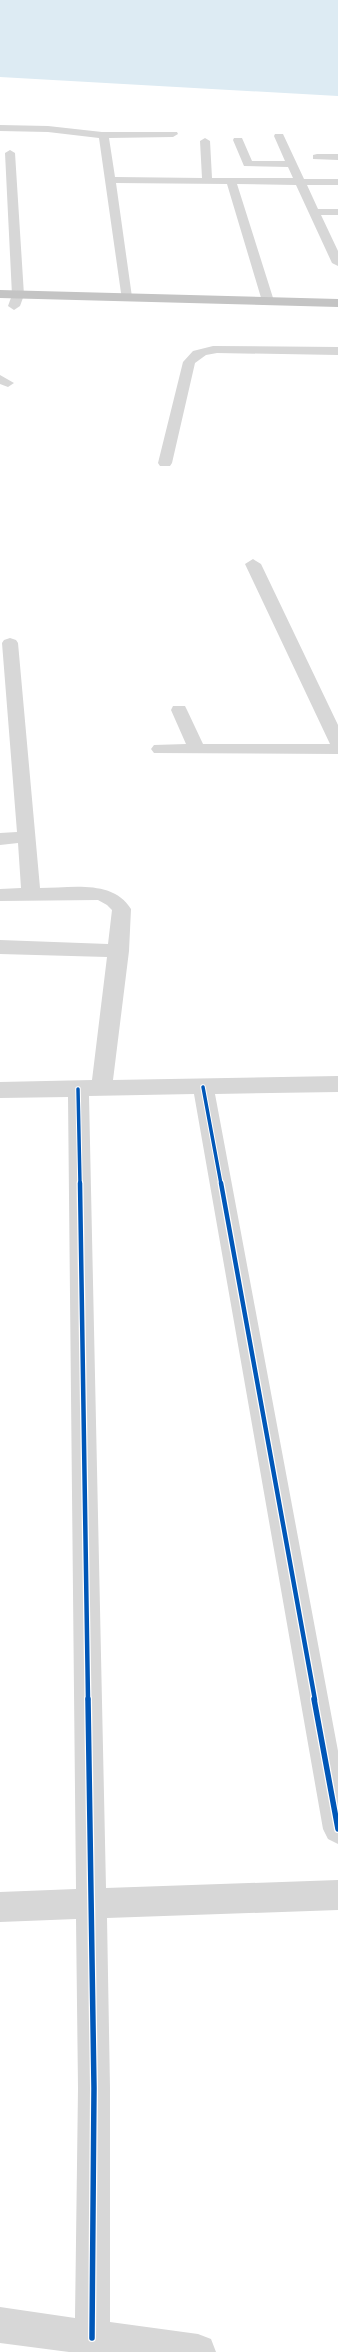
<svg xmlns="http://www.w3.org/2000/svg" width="338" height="2352" font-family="Mulish,sans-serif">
  <rect width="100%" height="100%" fill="#fff"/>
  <path fill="#ddebf3" d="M0 0H338V96L0 77Z"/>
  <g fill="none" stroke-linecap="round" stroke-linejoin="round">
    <g fill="#d7d7d7" fill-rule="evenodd">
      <path d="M0 125 48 126 102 132H177L178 134 173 137 109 138 115 177 202 178 200 141 205 138 210 141 212 178H293L288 167 244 166 233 140 234 138H242L252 161H285L274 136 275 134H283L304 179H338V185H307L318 209H338V215H321L338 251V266L332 263 296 185 237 184 274 301 268 305 262 301 227 184 116 183 132 297 130 300H122L99 138 48 132 0 131Z"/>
      <path d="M10 150 15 153 24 295 20 306 14 310 8 306 12 295 5 153Z"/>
      <path d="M317 154H338V160L313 159V155Z"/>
      <path d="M213 346 338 347V355L217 353 206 355 195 363 172 463 170 466H160L158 463 183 362 193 351Z"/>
      <path d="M0 375 14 383 8 387 0 384Z"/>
      <path d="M253 559 261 564 338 725V754L154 753 151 749 154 745 186 744 171 710 173 706H185L187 710 203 744H330L245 564Z"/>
      <path d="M10 638 16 640 18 643 40 888C70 888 113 879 131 909L129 951 113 1080 338 1076V1092L215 1094 338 1751V1844L328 1839 323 1829 194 1094 89 1096 106 1888 338 1880V1910L107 1918 110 2088V2322L198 2334 211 2339 216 2352H69L0 2343V2307L75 2318 78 2088 76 1919 0 1922V1892L76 1889 68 1097 0 1098V1082L92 1080 107 957 0 954V940L108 944 112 910 107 905 98 900 0 901V889L21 888 18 843 0 845V833L17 832 2 643 4 640Z"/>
    </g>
    <path fill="#c4c4c4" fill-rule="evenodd" d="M0 290 338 299V307L0 298Z"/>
    <g stroke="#fff" stroke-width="5.5">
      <g id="cycleway-far2">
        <path d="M203 1087 221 1184"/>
        <path d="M78 1089 80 1184"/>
      </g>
    </g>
    <g stroke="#fff" stroke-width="7">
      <g id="cycleway-far1">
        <path d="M80 1183 88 1700"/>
        <path d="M221 1183 315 1700"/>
      </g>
    </g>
    <g stroke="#fff" stroke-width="8">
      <g id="cycleway">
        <path d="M88 1699 94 2088 92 2338"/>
        <path d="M314 1699 338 1829"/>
      </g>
    </g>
    <use href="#cycleway-far2" stroke="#0057b8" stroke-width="3.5"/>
    <use href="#cycleway-far1" stroke="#0057b8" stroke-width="4.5"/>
    <use href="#cycleway" stroke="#0057b8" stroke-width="5.5"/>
  </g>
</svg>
